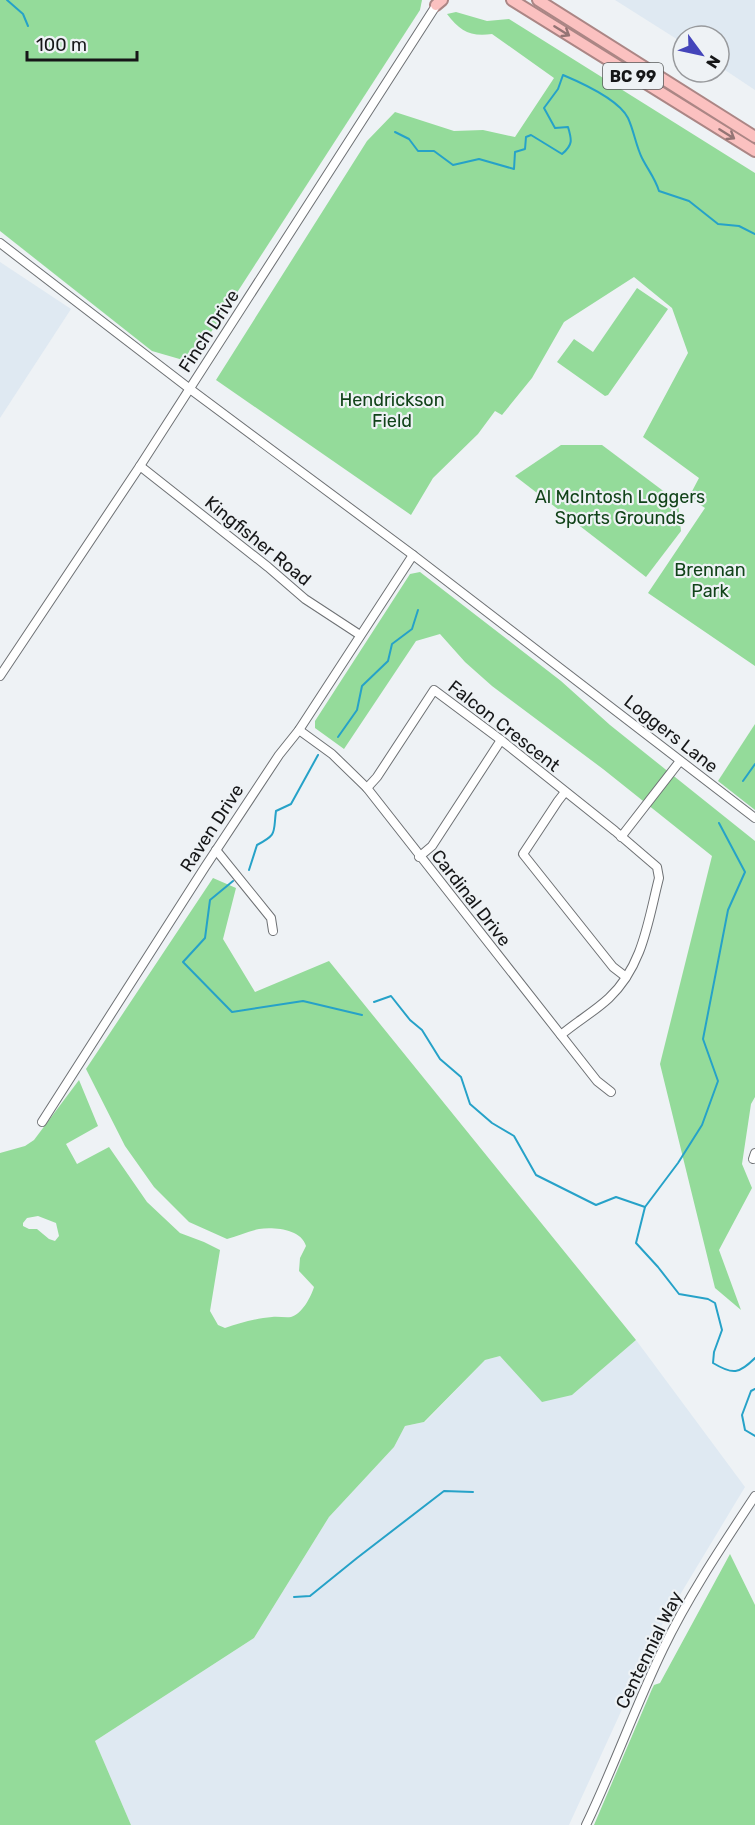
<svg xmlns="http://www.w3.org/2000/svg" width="755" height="1825" font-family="Rubik,sans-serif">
  <rect width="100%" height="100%" fill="#eef2f5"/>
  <g fill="#dfe9f2">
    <path d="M615 0H755V90L719 66V36H683V43Z"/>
    <path d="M0 262 71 309 0 418Z"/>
    <path d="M636 1340 745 1487 657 1633 569 1825H131L95 1741 254 1638 329 1517 394 1447 405 1426 425 1422 485 1360 500 1356 572 1395Z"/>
  </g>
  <g fill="#94db9a" fill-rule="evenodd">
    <path d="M0 0H422L420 10 216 325 193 357 183 360 152 351 0 231Z"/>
    <path d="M456 12 487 21 509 19 755 173V666L648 593 705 508 689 497 699 478 643 437 688 353 672 308 634 277 564 322 532 378 502 415 495 411 478 434 433 478 411 515 216 380 367 141 395 112 454 131 483 130 515 137 554 78 492 34C470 37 460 31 447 14Z"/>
    <path d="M637 288 668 309 608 395 605 396 557 362 574 339 593 352Z"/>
    <path d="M561 445H602L678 502 681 531 646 577 515 476Z"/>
    <path d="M420 572 561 681 610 725 755 841V1097L751 1104 742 1164 752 1188 719 1250 741 1310 715 1288 660 1064 712 856 603 769 492 686 465 662 440 634 416 641 344 749 315 728V721L410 574Z"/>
    <path d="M755 724V810L718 781Z"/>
    <path d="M213 878 236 888 223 939 255 992 329 961 636 1340 572 1395 542 1402 500 1356 485 1360 424 1422 405 1426 394 1447 329 1517 254 1638 95 1741 131 1825H0V1153L25 1146 34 1140 79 1080 98 1126 66 1144 77 1164 109 1147 147 1202 180 1233 204 1242 220 1250 210 1311 218 1325 225 1328C239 1323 257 1318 272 1317 278 1316 285 1318 291 1317 302 1314 311 1297 314 1287L299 1271 300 1258 306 1246C301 1229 274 1227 259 1229 249 1231 238 1236 227 1239L189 1222 154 1187 125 1146 86 1069ZM38 1216 56 1223 59 1236 55 1241 49 1239 37 1229H29L23 1226V1223L27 1218Z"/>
    <path d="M730 1554 755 1605V1825H594L652 1689 654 1685 660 1683Z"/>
  </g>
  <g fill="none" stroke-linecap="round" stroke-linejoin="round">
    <g stroke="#26a2c8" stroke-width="2">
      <path d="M7 0 23 14 28 26"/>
      <path d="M395 132 409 139 418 151H434L453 165 479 159 514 169 515 152 525 149 526 137 531 135 562 154C573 145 572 140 568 127L555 128 544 108 558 89 563 75C582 83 619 100 628 118 634 131 636 146 642 158 648 170 655 178 659 191L689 201 718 224 739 226 755 234"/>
      <path d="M338 737 357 710 362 686 388 661 392 644 412 629 418 610"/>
      <path d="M743 781 755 764"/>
      <path d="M719 823 745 872 728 910 703 1039 718 1081 702 1125 678 1163 645 1207 636 1243 658 1267 679 1294 708 1299 715 1303 722 1330 714 1352 713 1363C733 1375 739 1374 755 1358"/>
      <path d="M249 870 257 845C278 834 273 833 276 811L291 804 318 755"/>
      <path d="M233 881 210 900 205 938 183 962 232 1012 303 1001 362 1015"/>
      <path d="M374 1002 391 996 410 1020 422 1030 440 1059 461 1077 470 1104 492 1123 514 1136 536 1175 596 1205 616 1197 645 1207"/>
      <path d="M755 1389 751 1391 742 1415 745 1430 755 1436"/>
      <path d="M294 1597 310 1596 357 1558 444 1491 473 1492"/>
    </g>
    <g stroke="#6e7174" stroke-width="10">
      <g id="minor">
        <path d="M0 243 190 389 413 555 755 818"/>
        <path d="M140 466 268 567 305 599 360 635"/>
        <path d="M0 676 140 466 439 1"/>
        <path d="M299 730 332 754 367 788 597 1081 611 1092"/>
        <path d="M367 788 377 777 434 690 501 740 615 831 657 867 659 878C648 921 643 966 609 998 594 1012 576 1022 561 1035"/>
        <path d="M565 792 558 801 523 854 613 967 626 977"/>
        <path d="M621 837 680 761"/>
        <path d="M216 850 271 918 273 931"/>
        <path d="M419 857 432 846 501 740"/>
        <path d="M42 1122 205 867 279 755 299 730 413 555"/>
        <path d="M753 1159 755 1153"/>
        <path d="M586 1825C614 1767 635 1707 663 1649 689 1595 722 1546 755 1496"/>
      </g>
    </g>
    <g stroke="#ab8685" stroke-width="14">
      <g id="highway">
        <path d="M512 0 755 151"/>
        <path d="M538 0 755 137"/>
        <path d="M436 5 442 0"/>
      </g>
    </g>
    <use href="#minor" stroke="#fff" stroke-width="8"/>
    <use href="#highway" stroke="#fbc1c0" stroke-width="10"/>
  </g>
  <defs><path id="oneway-shaft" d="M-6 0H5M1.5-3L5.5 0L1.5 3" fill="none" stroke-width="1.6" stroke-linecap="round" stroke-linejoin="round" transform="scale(1.5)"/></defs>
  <g stroke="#947474">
    <use href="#oneway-shaft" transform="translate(562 31) rotate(32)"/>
    <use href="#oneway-shaft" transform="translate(727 134) rotate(32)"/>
  </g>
  <g text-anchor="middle" stroke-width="4.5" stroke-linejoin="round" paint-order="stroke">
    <rect fill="#eef2f5" stroke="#57595a" stroke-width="1.5" x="603" y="63" width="60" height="26" rx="4.5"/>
    <g font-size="16" font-weight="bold" fill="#161718">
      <text x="633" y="82">BC 99</text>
    </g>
    <g font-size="18" fill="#161718" stroke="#eef2f5">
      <text transform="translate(209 331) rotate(-57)" y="6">Finch Drive</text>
      <text transform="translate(258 541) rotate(39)" y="6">Kingfisher Road</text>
      <text transform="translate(504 726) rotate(38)" y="6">Falcon Crescent</text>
      <text transform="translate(671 734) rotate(38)" y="6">Loggers Lane</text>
      <text transform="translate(212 828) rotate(-57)" y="6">Raven Drive</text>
      <text transform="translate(471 898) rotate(52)" y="6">Cardinal Drive</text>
      <text transform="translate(649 1650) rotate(-64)" y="6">Centennial Way</text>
    </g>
    <g font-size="18" fill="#114319" stroke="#eef2f5">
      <text x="392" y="406">Hendrickson<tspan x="392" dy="21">Field</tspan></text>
      <text x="620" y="503">Al McIntosh Loggers<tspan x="620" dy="21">Sports Grounds</tspan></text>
      <text x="710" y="576">Brennan<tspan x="710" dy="21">Park</tspan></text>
    </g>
  </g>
  <g transform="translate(701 54) rotate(123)"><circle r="28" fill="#eef2f5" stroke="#989a9d" stroke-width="1.5"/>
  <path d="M0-4.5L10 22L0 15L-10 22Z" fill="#4445ba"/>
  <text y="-9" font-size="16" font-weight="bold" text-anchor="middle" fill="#161718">N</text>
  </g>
  <path d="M27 51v9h110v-9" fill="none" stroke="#161718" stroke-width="3"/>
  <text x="36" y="51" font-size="18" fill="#161718" stroke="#eef2f5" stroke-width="4.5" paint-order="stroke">100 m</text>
</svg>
